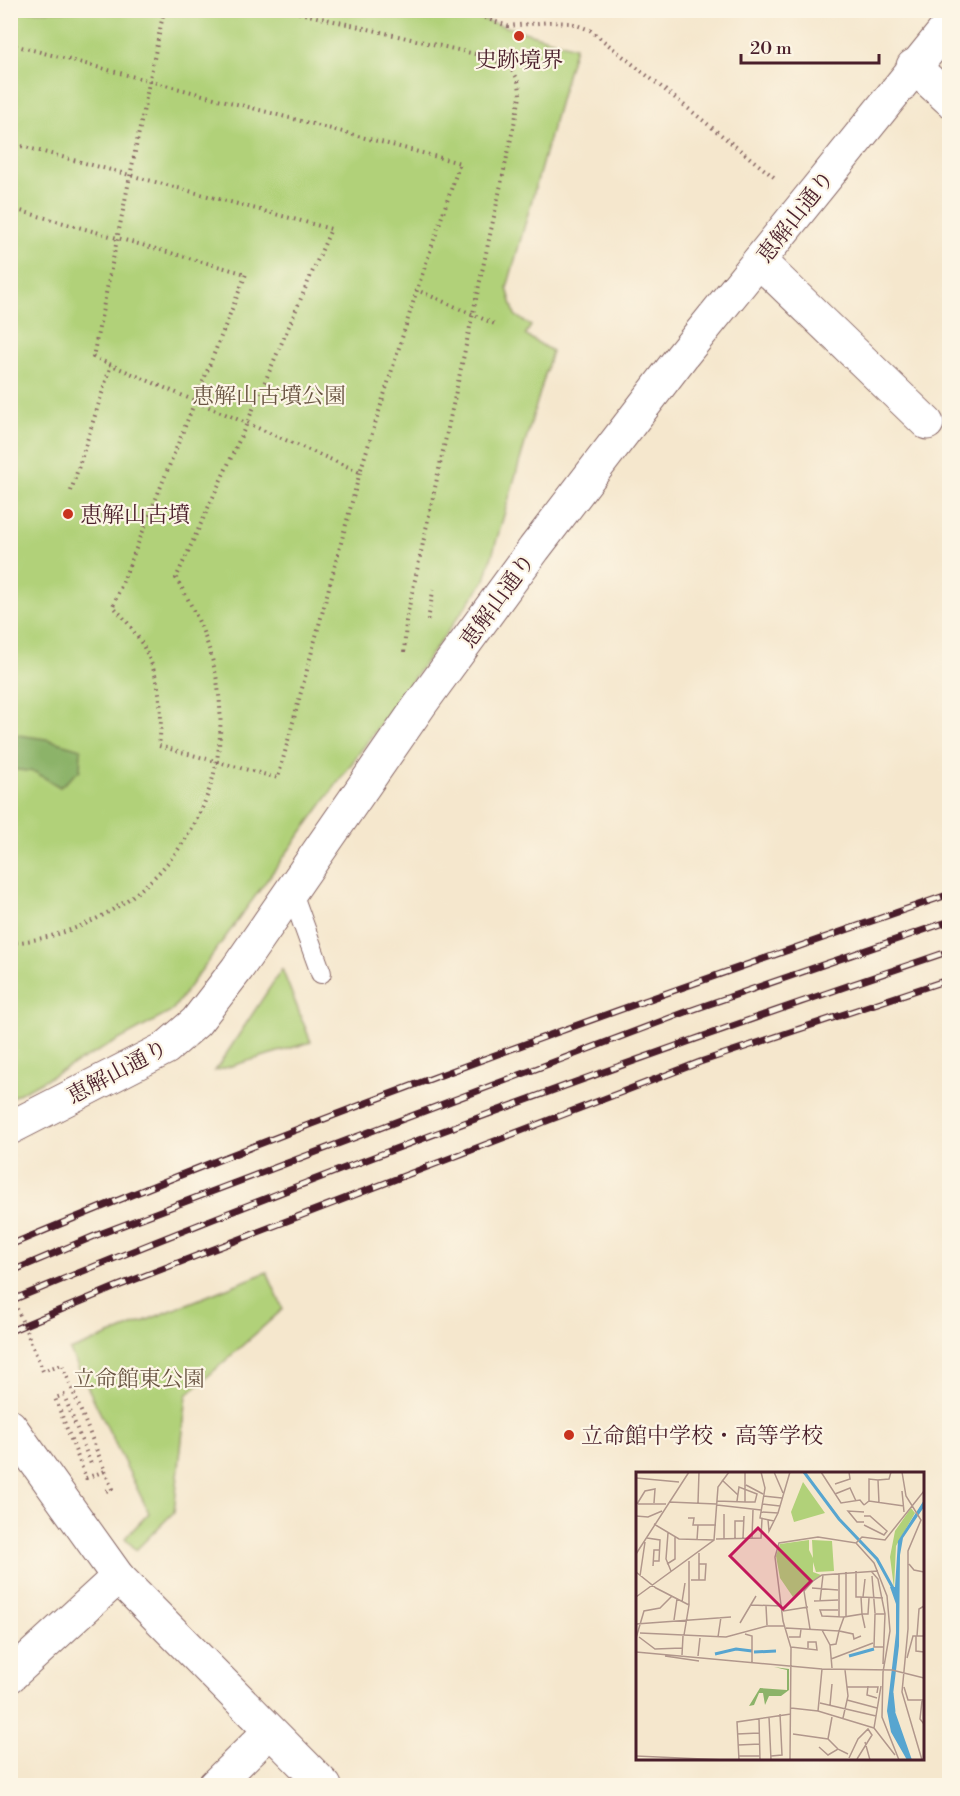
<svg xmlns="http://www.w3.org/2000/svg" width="960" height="1796" font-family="'Libre Bodoni','Noto Serif JP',serif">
  <rect width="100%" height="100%" fill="#fcf5e5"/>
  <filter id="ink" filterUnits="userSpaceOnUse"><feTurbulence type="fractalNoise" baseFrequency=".0167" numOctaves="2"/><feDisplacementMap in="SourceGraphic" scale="12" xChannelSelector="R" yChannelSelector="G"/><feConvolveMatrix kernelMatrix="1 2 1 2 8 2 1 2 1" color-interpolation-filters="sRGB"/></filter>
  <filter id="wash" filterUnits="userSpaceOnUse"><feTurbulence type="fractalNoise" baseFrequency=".008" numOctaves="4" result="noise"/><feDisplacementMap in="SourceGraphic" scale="24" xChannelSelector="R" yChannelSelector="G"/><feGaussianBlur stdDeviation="1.35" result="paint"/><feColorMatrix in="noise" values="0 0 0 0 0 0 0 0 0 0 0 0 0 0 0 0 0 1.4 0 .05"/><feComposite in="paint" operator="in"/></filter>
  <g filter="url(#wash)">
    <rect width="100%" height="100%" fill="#f5e7cd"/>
    <g fill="#b1d179" stroke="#7e7852" stroke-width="1.5">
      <path d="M11 11H453L575 47 507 288 515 315 531 326 525 335 552 351 485 580 171 1012 11 1098Z"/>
      <path d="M282 969 311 1042 215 1071Z"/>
      <path d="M267 1272 283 1309 187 1395 174 1512 136 1550 125 1538 149 1513 70 1351Z"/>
    </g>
    <path fill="#8cb369" stroke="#6b694a" stroke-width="1.5" d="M11 734 46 739 81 749 80 770 60 787 35 772 11 769Z"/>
  </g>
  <g filter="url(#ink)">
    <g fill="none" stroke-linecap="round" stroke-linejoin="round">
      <g stroke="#866564" stroke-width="22">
        <path id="service" d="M291 890 321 973"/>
      </g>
      <g stroke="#866564" stroke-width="35">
        <g id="minor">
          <path d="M913 66 950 100"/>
          <path d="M759 261 927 423"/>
          <path d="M10 1426 118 1577"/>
          <path d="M10 1676 118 1577 325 1786"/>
          <path d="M214 1786 269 1732"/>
        </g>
      </g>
      <g stroke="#866564" stroke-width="35">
        <path id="tertiary" d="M10 1128 166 1048 196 1022 237 969 420 705 534 549 682 356 950 24"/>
      </g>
      <g stroke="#866564" stroke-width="4" stroke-dasharray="1.5 4.5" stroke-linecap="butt">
        <path d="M164 10 93 357 360 472 417 290 497 325"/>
        <path d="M287 10 488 57C510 68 520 71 520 97L406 621 404 655"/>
        <path d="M462 10 508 26 550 22 571 23 590 30 775 178"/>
        <path d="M10 44 460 163 417 290"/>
        <path d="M10 143 331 229 247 423 176 578C200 618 217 659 220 706 228 830 132 933 10 943"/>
        <path d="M10 208 246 274 113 606C153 648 166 688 159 746L278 778 360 472"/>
        <path d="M71 491 111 365"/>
        <path d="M428 620 434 586"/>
        <path d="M79 1434 91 1464"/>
        <path d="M105 1471 112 1489 106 1491"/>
      </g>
      <use href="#service" stroke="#fff" stroke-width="20"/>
      <use href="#minor" stroke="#fff" stroke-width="33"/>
      <use href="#tertiary" stroke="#fff" stroke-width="33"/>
      <g stroke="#4a1f2b" stroke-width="7">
        <g id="rail">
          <path d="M10 1245C318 1115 634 1003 950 894"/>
          <path d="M10 1272 97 1235 686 1012 950 921"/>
          <path d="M10 1301C319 1173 633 1058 950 951"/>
          <path d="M10 1331 118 1286 700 1062 950 979"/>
        </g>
      </g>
      <use href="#rail" stroke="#fcf5e5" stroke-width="4.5" stroke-dasharray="14" stroke-linecap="butt"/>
      <path stroke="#866564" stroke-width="4" stroke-dasharray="1.5 4.5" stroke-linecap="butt" d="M10 1292 43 1371 62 1364 105 1471 86 1478 55 1398 64 1395 79 1434"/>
    </g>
  </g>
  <g fill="#c8321e" stroke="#fcf5e5" stroke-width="2">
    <circle cx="519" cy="36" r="6"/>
    <circle cx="68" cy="514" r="6"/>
    <circle cx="569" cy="1435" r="6"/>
  </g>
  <g text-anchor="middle" stroke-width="4.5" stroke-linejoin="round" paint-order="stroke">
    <g font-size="22" fill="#4a1f2b" stroke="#fcf5e5" text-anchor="start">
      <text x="519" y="67" text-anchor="middle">史跡境界</text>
      <text x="80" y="522">恵解山古墳</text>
      <text x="581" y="1443">立命館中学校・高等学校</text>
    </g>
    <g font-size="22" fill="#4a1f2b" stroke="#fcf5e5">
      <text transform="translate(795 216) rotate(-52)" y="8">恵解山通り</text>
      <text transform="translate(497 600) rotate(-54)" y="8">恵解山通り</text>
      <text transform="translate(117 1071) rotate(-28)" y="8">恵解山通り</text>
    </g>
    <g font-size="22" fill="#695442" stroke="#fcf5e5">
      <text x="269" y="403">恵解山古墳公園</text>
      <text x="139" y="1386">立命館東公園</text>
    </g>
  </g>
  <g transform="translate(636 1472)">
    <rect width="288" height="288" fill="#f5e7cd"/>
    <path d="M167 10 189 41 158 50 155 40ZM275 36 279 41 260 74 258 116 254 85 259 59ZM173 68V78L177 86 176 68 196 69 198 99 180 100 177 90V100L185 103 157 125 144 106 140 84 144 72Z" fill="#b1d179"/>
    <path d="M138 195 153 197V218L145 224H133L129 233 127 221H123L118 233 113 234 124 216 151 218V198Z" fill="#8cb369"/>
    <path d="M288 28V35L267 66 264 83 263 174 256 231 276 288H271L255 260 251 239 260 161V132L254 115H259L262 69Z" fill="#57a5d0"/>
    <path fill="none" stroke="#57a5d0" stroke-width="3" d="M168 0 203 47 241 87 258 118M118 180 140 179M79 182 100 177 116 179M213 184 238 177M256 221 258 240"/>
    <path fill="none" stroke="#b1978c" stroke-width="1.5" d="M125 0 129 16 124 46 138 49M138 0 147 21M185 0 205 31 224 28 228 33M266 0 270 24 285 48 272 79V157L266 220 286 288M0 6 43 10M86 8 102 23M199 12 214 7 213 0M110 13 127 22M266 19 268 40M199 22 214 16 220 29M127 24 146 26M81 29 109 30V0M101 29 103 15 121 22 119 30H109M233 29V7L242 8M33 30 80 32M62 31 63 0M243 31 242 8 253 7 255 0M1 32 9 19 19 17 18 31M2 32H30M126 32 144 34M81 33 125 38M228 33 233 29 268 34M125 40 142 41 154 0M228 40 212 39 221 50H228M88 42V67M0 44 12 45 26 39M228 44H234L251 59 248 63 228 53M52 46H58L57 53H62M132 48 133 59 142 41M18 52 43 67 78 68M32 61 30 87 35 99M11 66 24 68 23 89H17M99 66V49H108M107 66 108 44M116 66 117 38M80 67 125 66 126 47M61 68 62 53H80M220 71 238 91 251 124 254 159 247 200 246 245 263 288M0 82 53 0M31 92 39 87V65M273 92 278 98 288 100M17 94 18 78H24M235 99 242 107 249 142M0 100 20 116 53 133 48 163M203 101V145M4 104 9 70M236 104 239 141M55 108H69L70 92H63M63 108V81M176 116 202 118M0 125 78 68 82 15 93 0M225 125 247 126M227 125 229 107M178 129 202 128M184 129 187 103M46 130 49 111M53 133V89M115 133 146 134M130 134 131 153M202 138H184L186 144 208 145M147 139 172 135M210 145V100M38 148 41 127M104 151 120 124M0 152 95 145M150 156 203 159 208 145 226 142 225 125H220V99M229 156 226 142H232L233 126M174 157 168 119 177 109 186 103 242 99M186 158 194 173 196 196M4 161 90 165 131 154H149M109 162 116 164V191M280 164V179L288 180M281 164 283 137 288 134M3 165 19 177 46 176M82 165 85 145M153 165H164L165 157M0 166 8 139 24 136 36 124M194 173 200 172 203 159 217 162 218 167 225 164M155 175 181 178 180 170H172V176M0 180 186 197 256 198 288 206M46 183 47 164M29 184 63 189M62 184 64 166M271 186 277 164H288M195 187 237 171M247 192 249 142H239L238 175H247M232 214 231 223 241 226M245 214 238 256 259 283M211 215H242L241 221M268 215 272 228H288M211 228 241 236M286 229 284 247 288 252M184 231 240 244M194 233 196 212M155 236 182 239 238 256M182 239 186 197M133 245 135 288M207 246 212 224 209 198M123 247 124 288M101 262 123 261M157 262 192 267 202 277M192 267 196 245M229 270 234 288M102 273 124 272M183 275 192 283 202 277 212 282M0 284 89 288M103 284H124M135 284 146 283 144 242M213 286 222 267 232 257 236 263 221 287M103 288 101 250 155 242M154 288 155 176 147 149 139 85 143 71 182 65 220 71 226 65 249 68 288 19"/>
    <path fill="#c2185b" fill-opacity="0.15" stroke="#c2185b" stroke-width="3" d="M122 56 175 109 147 137 94 84Z"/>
    <rect width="288" height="288" fill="none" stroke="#4a1f2b" stroke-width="3"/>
  </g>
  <rect width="960" height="1796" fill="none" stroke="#fcf5e5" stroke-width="36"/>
  <path d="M741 54v9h138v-9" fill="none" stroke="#4a1f2b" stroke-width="3"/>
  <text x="750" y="54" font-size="18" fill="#4a1f2b" stroke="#fcf5e5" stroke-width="4.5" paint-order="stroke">20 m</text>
</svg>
